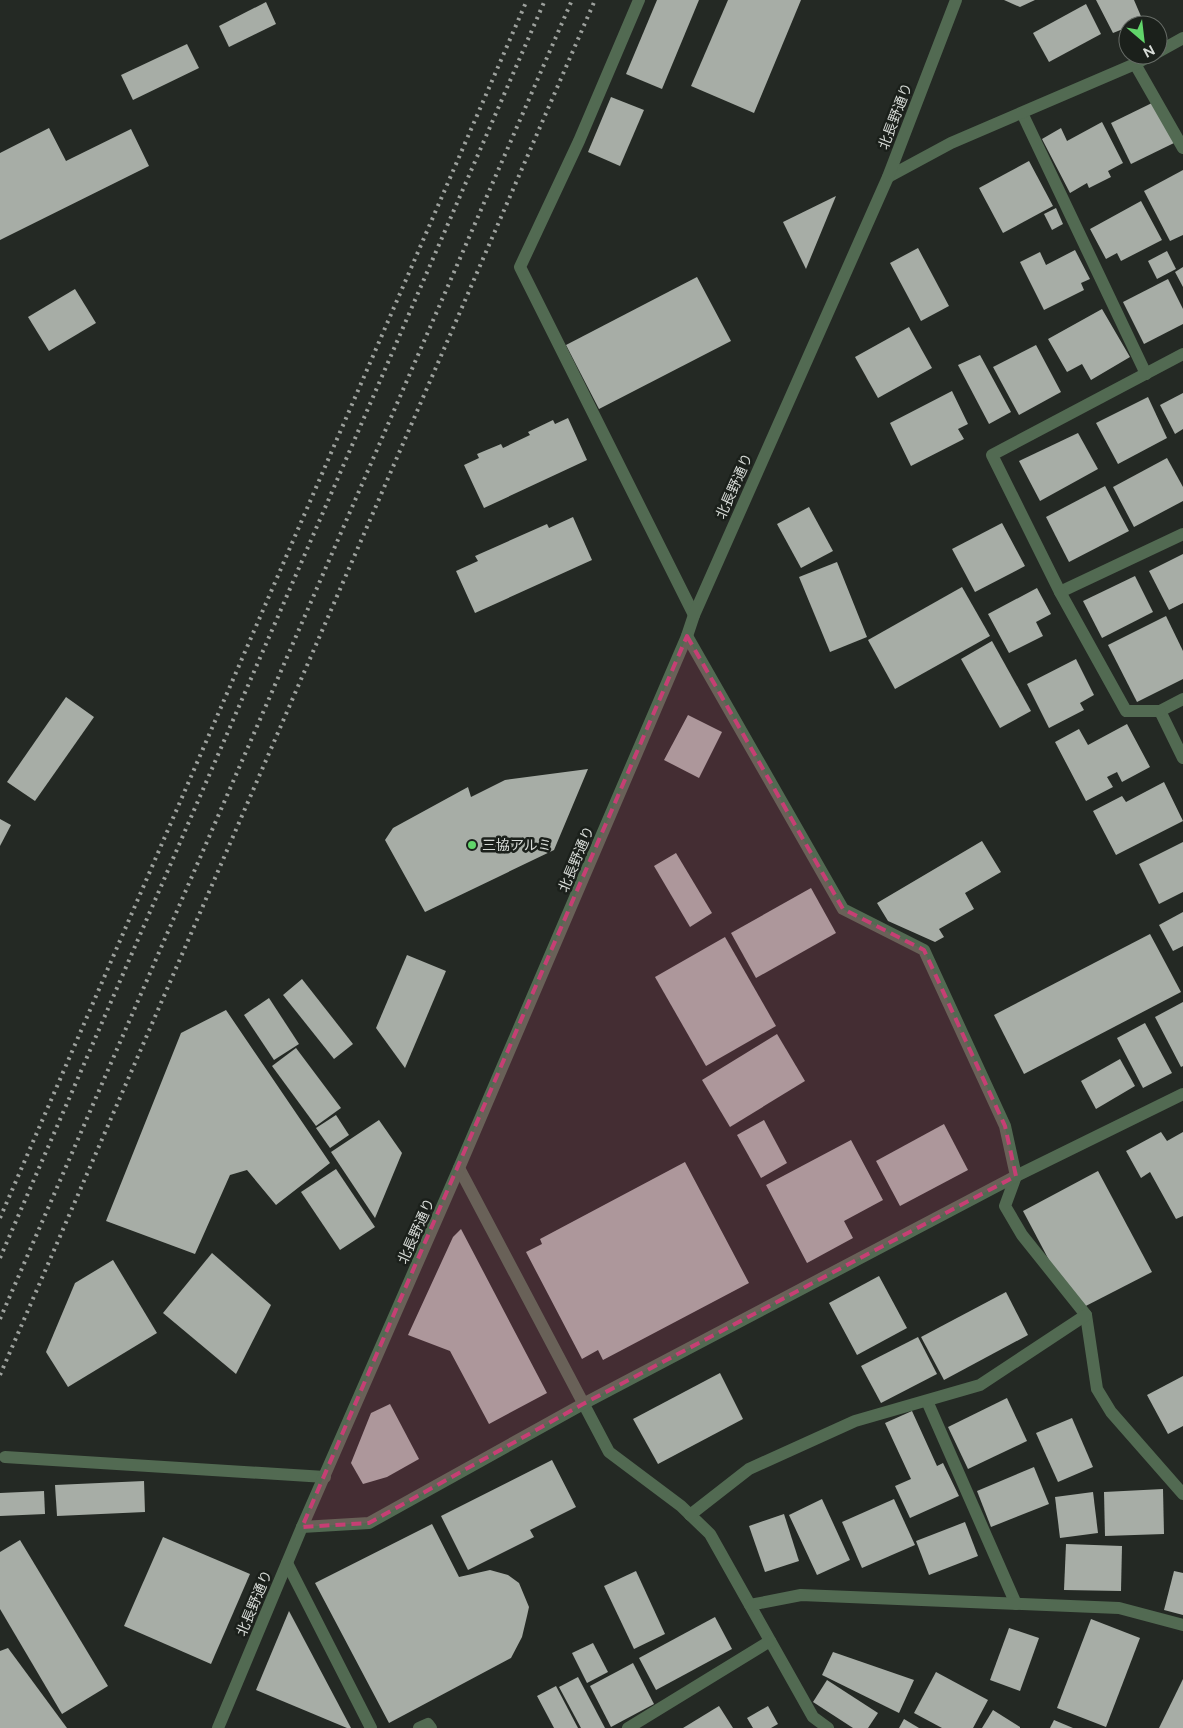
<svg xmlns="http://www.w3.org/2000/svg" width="1183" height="1728" font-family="Figtree,'Noto Sans JP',sans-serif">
  <rect width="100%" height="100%" fill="#242924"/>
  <g fill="#a7ada6">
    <path d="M657 0H699L662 89 626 74Z"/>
    <path d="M728 0H801L754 113 691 86Z"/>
    <path d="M1004 0H1035L1020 7Z"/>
    <path d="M1096 0H1134L1143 21 1133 25H1128V27L1113 33Z"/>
    <path d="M266 2 276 24 229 47 219 26Z"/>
    <path d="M1086 4 1101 34 1049 62 1033 33Z"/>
    <path d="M187 44 199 68 133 100 121 75Z"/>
    <path d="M611 97 644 110 620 166 588 152Z"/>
    <path d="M1154 102 1174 143 1131 164 1111 123Z"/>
    <path d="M1102 122 1123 163 1108 171 1111 177 1089 188 1087 183 1070 193 1042 139 1061 128 1067 141Z"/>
    <path d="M49 128 66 161 131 129 149 166 0 240V153Z"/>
    <path d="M1029 161 1053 206 1003 233 979 188Z"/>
    <path d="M1183 170V235L1170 241 1144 191Z"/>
    <path d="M836 196 806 269 783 222Z"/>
    <path d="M1141 201 1162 240 1121 261 1117 253 1106 259 1090 229Z"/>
    <path d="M1056 208 1063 224 1052 230 1044 214Z"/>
    <path d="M918 248 949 306 921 321 890 263Z"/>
    <path d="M1075 250 1090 279 1081 283 1084 290 1044 310 1020 262 1040 252 1046 265Z"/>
    <path d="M1167 251 1176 269 1157 279 1148 261Z"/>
    <path d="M1183 267V287L1175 272Z"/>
    <path d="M697 277 731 341 599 409 566 345Z"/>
    <path d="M1168 279 1183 309V324L1144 344 1123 302Z"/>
    <path d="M75 289 96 323 49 351 28 317Z"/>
    <path d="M1102 309 1130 357 1091 380 1082 364 1067 372 1048 339Z"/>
    <path d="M909 327 932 368 878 398 855 357Z"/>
    <path d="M1036 345 1061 392 1019 415 993 367Z"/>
    <path d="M980 355 1011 412 989 424 958 365Z"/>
    <path d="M952 391 968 424 958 429 964 439 911 466 890 423Z"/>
    <path d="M1183 393V429L1175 434 1160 405Z"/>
    <path d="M1148 397 1167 438 1118 464 1096 423Z"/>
    <path d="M568 418 587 460 484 508 464 465 479 458 477 454 501 444 503 448 530 435 528 432 553 420 555 424Z"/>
    <path d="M1078 433 1098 469 1040 501 1019 461Z"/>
    <path d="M1167 458 1183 487V501L1134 527 1113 487Z"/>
    <path d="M1105 486 1129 531 1069 562 1046 517Z"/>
    <path d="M809 507 833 551 801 568 777 524Z"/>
    <path d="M573 517 592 560 475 613 456 571 478 561 475 556 547 524 549 528Z"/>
    <path d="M1002 523 1025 566 975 592 952 549Z"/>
    <path d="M1183 554V603L1169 610 1149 571Z"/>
    <path d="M837 562 867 637 830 652 799 577Z"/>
    <path d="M1135 576 1153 612 1102 638 1083 601Z"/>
    <path d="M962 587 990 636 895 689 868 640Z"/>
    <path d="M1037 588 1051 614 1036 622 1043 636 1009 653 988 614Z"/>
    <path d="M1166 616 1183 651V679L1137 702 1108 645Z"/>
    <path d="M992 641 1031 711 1000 728 961 659Z"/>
    <path d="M1076 659 1094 695 1080 703 1084 710 1049 728 1027 684Z"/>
    <path d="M66 697 94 717 35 801 7 782Z"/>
    <path d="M688 715 722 732 699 778 664 760Z"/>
    <path d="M1127 724 1150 767 1122 782 1117 772 1107 777 1113 787 1086 801 1055 742 1079 729 1088 745Z"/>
    <path d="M588 769 554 850 425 912 385 840 393 828 468 787 471 797 505 780Z"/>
    <path d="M1164 782 1183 821 1116 855 1093 811 1122 796 1126 802Z"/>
    <path d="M0 819 11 825 0 846Z"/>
    <path d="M982 841 1001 872 965 893 974 909 939 929 944 937 935 942 888 921 877 903Z"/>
    <path d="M1183 842V892L1159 904 1139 864Z"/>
    <path d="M676 853 712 913 690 927 654 866Z"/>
    <path d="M811 888 836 933 756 978 731 933Z"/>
    <path d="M1183 912V946L1173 951 1159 925Z"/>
    <path d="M1150 934 1181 992 1024 1074 994 1015Z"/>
    <path d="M725 937 776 1026 706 1066 655 977Z"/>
    <path d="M407 955 446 971 405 1068 376 1028Z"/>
    <path d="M302 979 353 1044 334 1059 283 995Z"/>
    <path d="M269 998 299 1044 274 1060 244 1015Z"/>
    <path d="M1183 1002V1066L1181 1067 1155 1017Z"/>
    <path d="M226 1010 330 1163 276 1205 247 1170 230 1175 195 1254 106 1221 181 1033Z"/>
    <path d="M1145 1023 1172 1073 1143 1088 1117 1038Z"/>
    <path d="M777 1034 805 1081 730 1127 702 1080Z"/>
    <path d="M296 1048 341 1108 316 1126 272 1066Z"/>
    <path d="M1120 1059 1135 1086 1096 1109 1081 1081Z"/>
    <path d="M336 1115 349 1135 330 1148 316 1128Z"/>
    <path d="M379 1120 402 1153 375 1218 331 1152Z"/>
    <path d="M764 1120 787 1163 761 1178 737 1135Z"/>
    <path d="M944 1124 968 1170 900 1206 876 1161Z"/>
    <path d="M1161 1132 1167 1141 1183 1132V1216L1176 1219 1150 1172 1141 1178 1126 1151Z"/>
    <path d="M851 1140 883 1200 844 1221 853 1238 807 1263 766 1185Z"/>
    <path d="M685 1162 749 1283 603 1360 598 1350 582 1359 526 1252 542 1244 540 1239Z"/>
    <path d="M336 1169 375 1227 340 1250 301 1192Z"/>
    <path d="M1098 1171 1152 1272 1076 1311 1023 1211Z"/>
    <path d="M461 1229 547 1393 489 1424 450 1351 408 1335 453 1237Z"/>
    <path d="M212 1253 271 1305 236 1374 163 1313Z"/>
    <path d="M113 1260 157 1333 68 1387 46 1352 75 1283Z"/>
    <path d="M879 1276 907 1328 857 1355 829 1303Z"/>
    <path d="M1006 1292 1028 1335 944 1380 921 1337Z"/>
    <path d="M918 1337 937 1374 881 1403 861 1366Z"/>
    <path d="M720 1373 743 1419 658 1464 633 1419Z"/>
    <path d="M1183 1376V1426L1168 1434 1147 1395Z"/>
    <path d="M1007 1398 1027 1441 968 1469 948 1427Z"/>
    <path d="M390 1404 419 1459 387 1477 363 1484 351 1463 371 1413Z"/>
    <path d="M912 1411 937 1466 943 1463 959 1496 910 1518 895 1486 911 1479 885 1423Z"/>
    <path d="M1072 1418 1093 1467 1058 1482 1036 1433Z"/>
    <path d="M552 1460 576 1507 530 1530 534 1537 468 1570 441 1516Z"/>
    <path d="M1034 1467 1049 1504 991 1527 977 1491Z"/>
    <path d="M144 1481 145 1512 57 1516 55 1485Z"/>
    <path d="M1163 1489 1164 1534 1105 1536 1104 1492Z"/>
    <path d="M44 1491 45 1514 0 1516V1493Z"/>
    <path d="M1093 1492 1098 1533 1060 1538 1055 1497Z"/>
    <path d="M822 1499 850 1560 817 1575 789 1515Z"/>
    <path d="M894 1499 915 1545 862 1568 842 1522Z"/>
    <path d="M784 1514 799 1561 765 1572 749 1526Z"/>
    <path d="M965 1522 978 1556 929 1575 916 1541Z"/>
    <path d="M432 1524 459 1577 490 1570 508 1575 519 1583 529 1607 527 1616 522 1637 511 1658 389 1723 315 1583Z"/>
    <path d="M163 1537 250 1574 211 1664 124 1626Z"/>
    <path d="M20 1540 108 1686 62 1714 0 1609V1552Z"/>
    <path d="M1066 1544 1122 1546 1121 1591 1064 1590Z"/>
    <path d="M636 1571 665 1634 634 1649 604 1586Z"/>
    <path d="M1174 1571 1183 1573V1615L1164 1610Z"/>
    <path d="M289 1611 351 1728H347L256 1690Z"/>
    <path d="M715 1617 732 1649 656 1690 639 1658Z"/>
    <path d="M1091 1619 1140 1638 1106 1727 1057 1708Z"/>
    <path d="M1009 1628 1039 1638 1020 1691 990 1680Z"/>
    <path d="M593 1643 608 1672 587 1683 572 1653Z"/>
    <path d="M8 1648 67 1728H0V1651Z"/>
    <path d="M833 1652 914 1680 899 1713 822 1675Z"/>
    <path d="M633 1663 654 1704 611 1727 590 1686Z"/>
    <path d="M936 1672 988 1700 973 1728H942L914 1713Z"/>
    <path d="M578 1677 605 1728H581L559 1687Z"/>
    <path d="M1183 1679V1728H1159Z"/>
    <path d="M827 1680 878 1713 868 1728H853L813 1702Z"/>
    <path d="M556 1686 578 1728H554L537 1696Z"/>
    <path d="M719 1706 733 1728H683Z"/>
    <path d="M768 1706 778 1724 771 1728H753L747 1718Z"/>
    <path d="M993 1710 1020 1727V1728H982Z"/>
    <path d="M904 1719 919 1728H899Z"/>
    <path d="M1054 1720 1073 1728H1050Z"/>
  </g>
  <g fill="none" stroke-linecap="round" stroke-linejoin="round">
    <g stroke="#526a52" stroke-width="12">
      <path d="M639 0 579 141 520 267 694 615"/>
      <path d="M1158 52 1183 38"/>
      <path d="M1135 64 1183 148"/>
      <path d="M1022 113 1146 374"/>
      <path d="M888 177 951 143 1135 64 1151 55"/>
      <path d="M1060 592 1183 534"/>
      <path d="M687 636 843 909 924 950 1005 1126 1016 1176 1005 1206 1022 1235 1086 1315 1097 1389 1111 1412 1183 1494"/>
      <path d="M1183 699 1160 711 1183 758"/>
      <path d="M1160 711H1126L1060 592 992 455 1183 354"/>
      <path d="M459 1168 609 1452 681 1506 710 1534 813 1717 828 1728"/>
      <path d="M927 1401 1016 1604"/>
      <path d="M5 1457 325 1477"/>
      <path d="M690 1515 749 1469 855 1421 980 1385 1086 1315"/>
      <path d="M302 1527 369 1523 583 1404 1016 1176 1183 1094"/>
      <path d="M287 1563 371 1728"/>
      <path d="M750 1605 801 1595 1119 1608 1183 1625"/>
      <path d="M218 1728 302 1527 459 1168 687 636 694 615 888 177 956 0"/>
      <path d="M419 1728 428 1724 431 1728"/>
      <path d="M628 1728 770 1641"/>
    </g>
    <g stroke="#9da19d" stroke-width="4" stroke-dasharray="2.5 5" stroke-linecap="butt">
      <path d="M0 1218 527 0"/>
      <path d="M0 1258 545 0"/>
      <path d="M0 1319 572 0"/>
      <path d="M0 1375 595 0"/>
    </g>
  </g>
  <path fill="#c63f74" fill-opacity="0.2" stroke="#c63f74" stroke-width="4" stroke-dasharray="10 6" stroke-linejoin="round" d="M687 636 843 909 924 950 1005 1126 1016 1176 583 1404 369 1523 302 1527Z"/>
  <circle fill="#61d46a" stroke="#1b201b" stroke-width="2" cx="472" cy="845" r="5"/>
  <g text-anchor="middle" stroke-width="5" stroke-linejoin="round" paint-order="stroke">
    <g font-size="14" fill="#d7dbd7" stroke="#1b201b">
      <text transform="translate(895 116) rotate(-69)" y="5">北長野通り</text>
      <text transform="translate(734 486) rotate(-66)" y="5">北長野通り</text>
      <text transform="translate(576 859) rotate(-67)" y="5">北長野通り</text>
      <text transform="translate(416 1231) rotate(-66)" y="5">北長野通り</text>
      <text transform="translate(254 1603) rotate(-67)" y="5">北長野通り</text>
    </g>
    <g font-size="14" fill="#d7dbd7" stroke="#1b201b" text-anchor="start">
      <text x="482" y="850">三協アルミ</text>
    </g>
  </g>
  <g transform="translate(1143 40) rotate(152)"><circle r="24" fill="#1b201b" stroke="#666b66"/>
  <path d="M0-4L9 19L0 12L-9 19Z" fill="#61d46a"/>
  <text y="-8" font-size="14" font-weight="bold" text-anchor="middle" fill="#d7dbd7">N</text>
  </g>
</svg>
